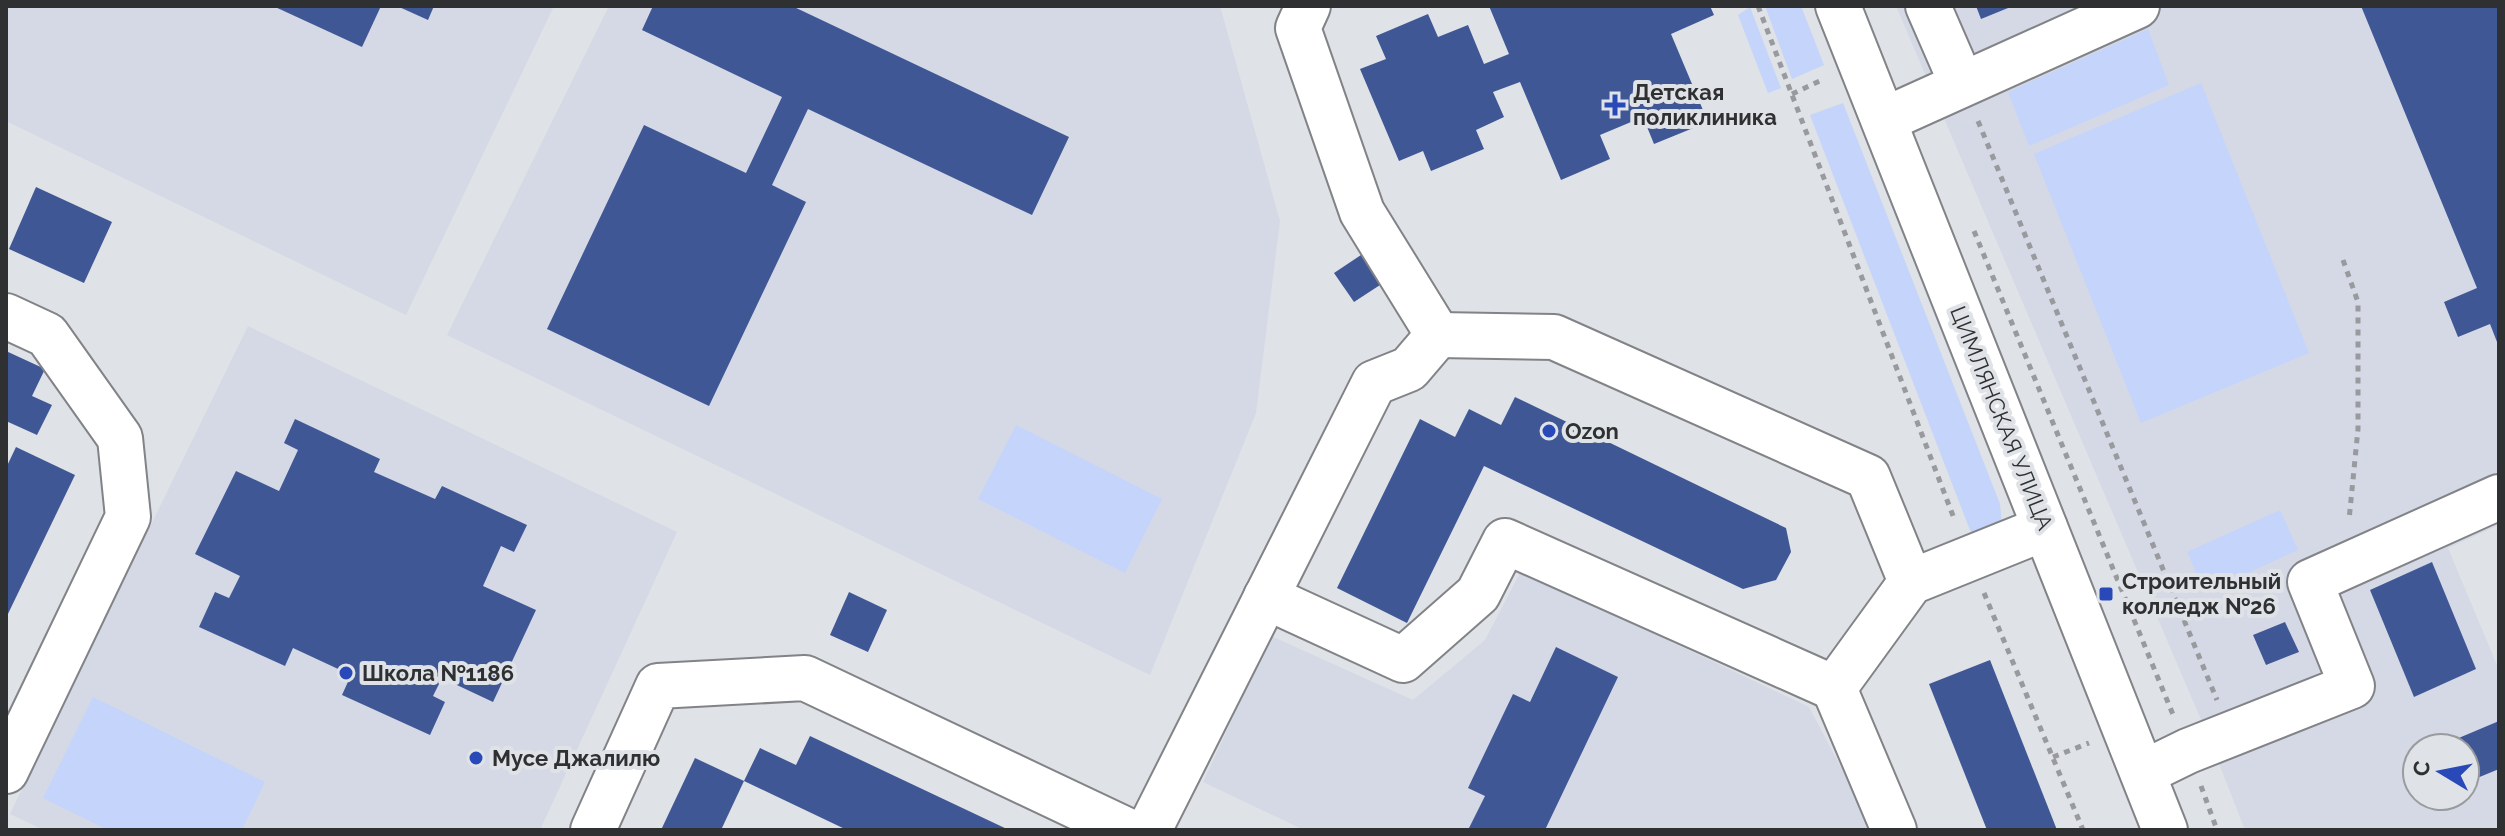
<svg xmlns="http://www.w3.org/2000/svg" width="2505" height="836" font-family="Raleway,sans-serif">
  <rect width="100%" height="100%" fill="#dfe2e6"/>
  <g fill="#d4d9e5" fill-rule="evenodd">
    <path d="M6 6H554L406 315 6 121Z"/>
    <path d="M609 6H1220L1280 221 1256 413 1150 675 447 335Z"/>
    <path d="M1896 6H2499V525L2448 548 2499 670V830H2245L2211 743ZM2417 748H2465V796H2417Z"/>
    <path d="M248 326 677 532 540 830H44L10 814Z"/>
    <path d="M1521 571 1809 707 1874 830H1304L1203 782 1271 636 1413 700 1485 640Z"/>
  </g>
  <g fill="#c4d4fa">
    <path d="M1765 6H1801L1824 65 1792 79Z"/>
    <path d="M1750 7 1781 88 1768 93 1738 15Z"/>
    <path d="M2148 29 2169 85 2029 146 2008 92Z"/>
    <path d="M2201 83 2309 353 2141 423 2034 154Z"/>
    <path d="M1843 103 2000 504 2002 526 1975 543 1810 115Z"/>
    <path d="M1016 425 1162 499 1125 573 978 499Z"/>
    <path d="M2280 510 2298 550 2205 593 2187 552Z"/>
    <path d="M93 697 265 782 242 830H108L43 798Z"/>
  </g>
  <g fill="#405796">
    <path d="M273 6H381L362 47Z"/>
    <path d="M397 6H434L428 20Z"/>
    <path d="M653 6H792L1069 137 1032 215 808 109 772 185 806 202 709 406 547 329 644 125 746 173 782 97 642 30Z"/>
    <path d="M1489 6H1710L1714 15 1671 34 1708 122 1654 144 1643 117 1600 135 1610 159 1561 180 1520 82 1493 92 1504 117 1476 130 1484 149 1431 171 1423 151 1399 161 1360 69 1386 59 1376 36 1428 14 1438 37 1468 25 1484 64 1509 54Z"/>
    <path d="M1976 6H2013L1981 19Z"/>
    <path d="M2361 6H2499V347L2490 324 2458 337 2444 302 2477 288Z"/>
    <path d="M36 187 112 222 84 283 9 249Z"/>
    <path d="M1361 255 1380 285 1354 302 1334 273Z"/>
    <path d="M6 351 45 369 32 396 52 405 37 435 6 421Z"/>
    <path d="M1515 397 1786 528 1791 552 1776 580 1743 589 1484 466 1407 623 1337 588 1420 419 1455 437 1469 409 1501 425Z"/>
    <path d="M295 419 380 459 374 472 435 499 442 486 527 525 514 552 501 546 483 586 536 610 493 702 442 678 433 696 445 702 430 735 342 695 351 675 293 648 285 666 199 627 215 592 229 598 240 576 195 554 236 471 279 491 298 450 284 443Z"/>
    <path d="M16 447 75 475 6 618V468Z"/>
    <path d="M2432 562 2476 669 2414 697 2370 590Z"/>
    <path d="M849 592 887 610 868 652 830 635Z"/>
    <path d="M2285 622 2299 652 2266 665 2253 635Z"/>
    <path d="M1556 647 1618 677 1545 830H1468L1485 796 1468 788 1513 694 1530 702Z"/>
    <path d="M1990 660 2057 830H1987L1929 684Z"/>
    <path d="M2499 721V769L2465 783V748H2435Z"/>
    <path d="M810 736 1009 830H847L744 781 760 748 796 765Z"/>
    <path d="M695 758 744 781 721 830H661Z"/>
  </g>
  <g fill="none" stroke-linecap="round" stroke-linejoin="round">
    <g stroke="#818387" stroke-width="48">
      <g id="minor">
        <path d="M1838 6 2165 830"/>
        <path d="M1928 6 1962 84"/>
        <path d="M1884 120 2137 6"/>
        <path d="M6 316 47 335 120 438 128 517 6 771"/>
        <path d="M1438 335 1554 337 1868 477 1911 582"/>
        <path d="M1266 597 1403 660 1478 594 1505 541 1834 688"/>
        <path d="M2143 773 2188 751 2352 686 2310 582 2499 497"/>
        <path d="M593 830 658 686 805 678 1126 830"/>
        <path d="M1149 830 1374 383 1409 369 1438 335 1362 212 1298 28 1308 6"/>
        <path d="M1894 830 1834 688 1911 582 2045 528"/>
      </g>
    </g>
    <g stroke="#989a9e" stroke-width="5" stroke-dasharray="6 6" stroke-linecap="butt">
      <path d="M1758 6 1955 521"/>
      <path d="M1792 94 1824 79"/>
      <path d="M1978 121 2217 700"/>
      <path d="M1974 231 2174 717"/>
      <path d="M2343 260 2358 302V429L2349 520"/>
      <path d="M1984 593 2083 830"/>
      <path d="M2053 757 2089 743"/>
      <path d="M2201 786 2217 830"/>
    </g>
    <use href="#minor" stroke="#fff" stroke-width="44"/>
  </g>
  <g fill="#2a49b9" stroke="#dfe2e6" stroke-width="3">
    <path d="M1611 93h8v8h8v8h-8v8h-8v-8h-8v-8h8z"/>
    <circle cx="1549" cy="431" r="8"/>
    <rect x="2098" y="586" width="16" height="16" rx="4"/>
    <circle cx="346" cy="673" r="8"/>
    <circle cx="476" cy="758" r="8"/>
  </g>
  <g text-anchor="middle" stroke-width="8" stroke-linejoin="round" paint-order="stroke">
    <g font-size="22" font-weight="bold" fill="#2f3032" stroke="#dfe2e6" text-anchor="start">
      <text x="1633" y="100">Детская<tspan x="1633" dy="25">поликлиника</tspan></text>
      <text x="1565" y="439">Ozon</text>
      <text x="2122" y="589">Строительный<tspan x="2122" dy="25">колледж №26</tspan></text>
      <text x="362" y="681">Школа №1186</text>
      <text x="492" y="766">Мусе Джалилю</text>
    </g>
    <g font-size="22" fill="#2f3032" stroke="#dfe2e6">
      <text transform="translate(2002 418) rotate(68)" y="8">ЦИМЛЯНСКАЯ УЛИЦА</text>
    </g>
  </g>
  <rect width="2505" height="836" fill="none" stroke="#2f3032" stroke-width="16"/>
  <g transform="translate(2441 772) rotate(280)"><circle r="38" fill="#dfe2e6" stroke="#999b9e" stroke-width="2"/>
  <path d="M0-6L14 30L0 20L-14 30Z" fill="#2a49b9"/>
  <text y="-12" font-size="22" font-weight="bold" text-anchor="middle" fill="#2f3032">С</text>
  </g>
</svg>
